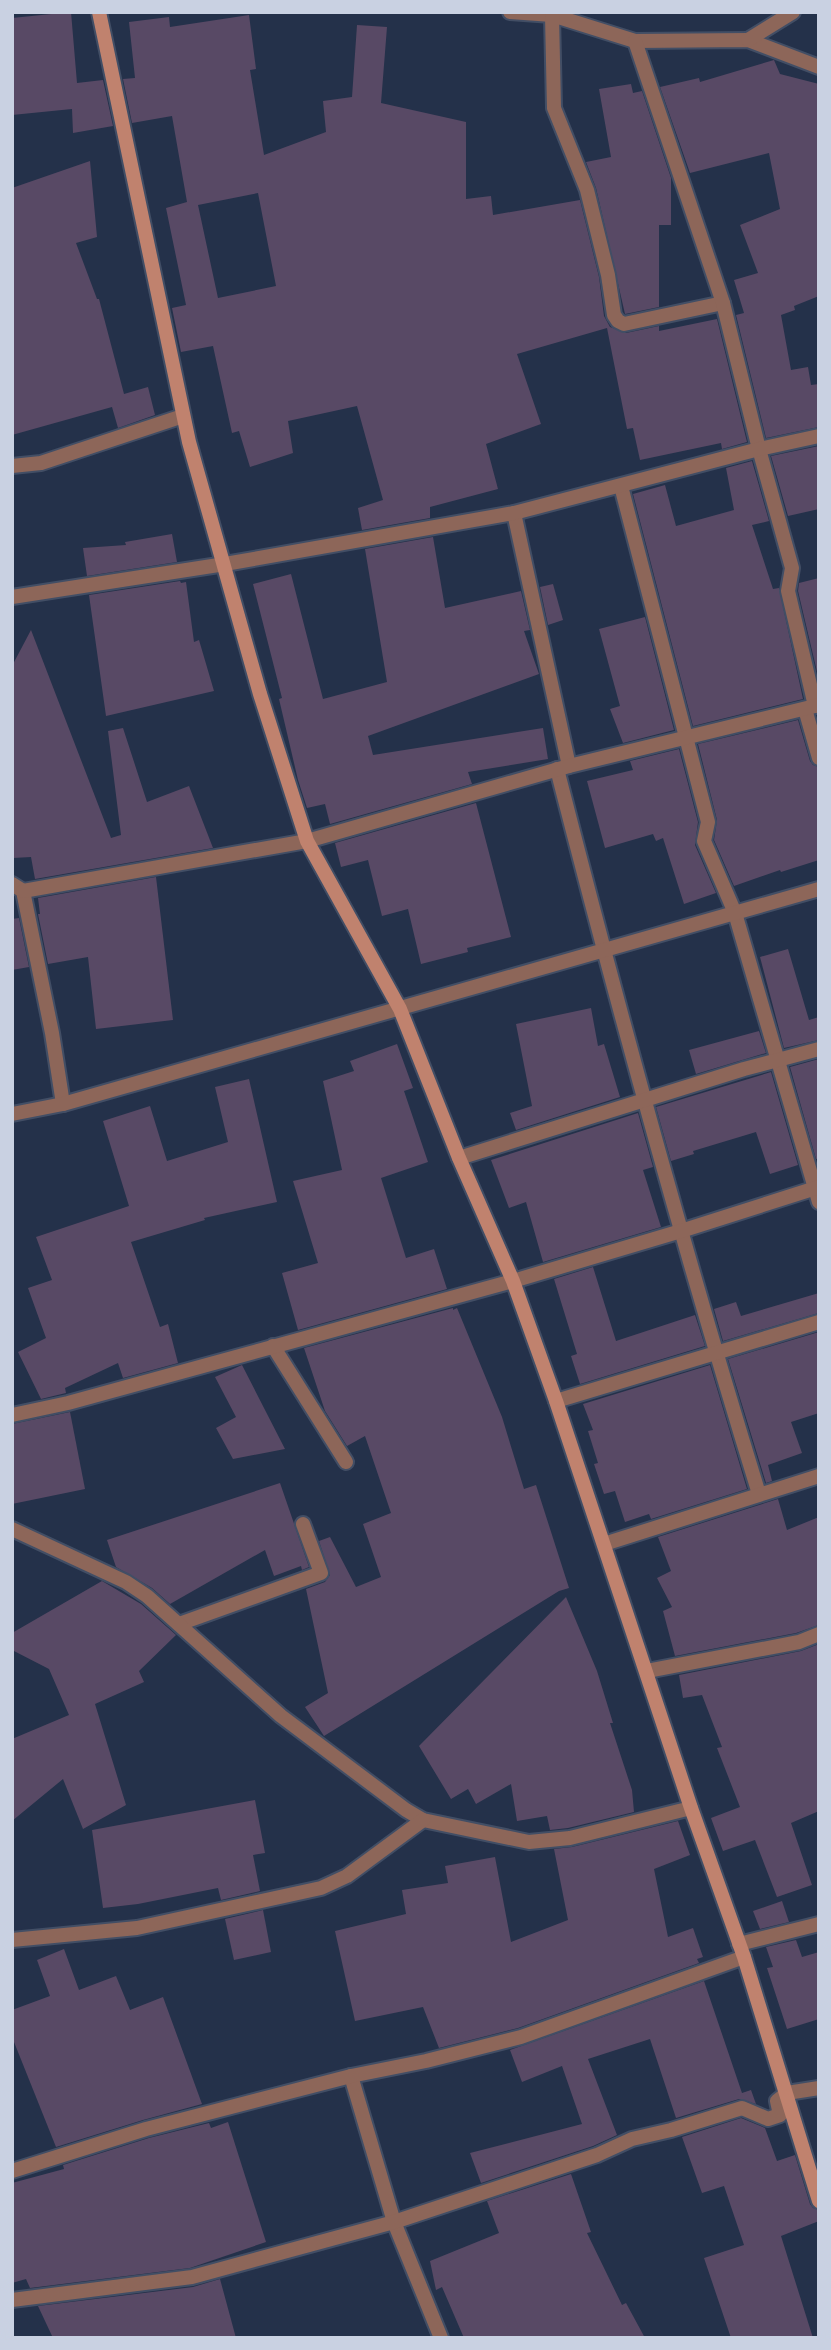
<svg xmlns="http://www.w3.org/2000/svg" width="831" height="2350" font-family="'DM Sans',sans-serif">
  <rect width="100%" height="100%" fill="#24314a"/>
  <g fill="#584965" fill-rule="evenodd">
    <path d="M71 12 77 83 103 80 113 126 73 133 72 109 12 115V18Z"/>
    <path d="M249 15 256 69 250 70 264 155 326 132 323 101 352 97 357 25 387 27 381 103 466 122V199L491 196 493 215 580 200 599 277 604 316 610 327 626 333 659 326V331L717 319 747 442 722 449 721 443 640 460 633 428 627 429 607 328 517 354 541 424 486 444 498 489 430 507V518L362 530 358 508 383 500 357 406 288 421 293 453 250 467 239 431 232 433 213 346 181 352 172 308 186 305 166 208 187 202 172 116 132 123 123 79 135 78 129 22 169 17 170 27ZM258 193 276 286 218 298 198 205Z"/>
    <path d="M774 60 780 74 819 84V296L794 306 795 310 781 315 791 370 808 367 811 385 819 384V427L766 438 736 315 744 313 734 280 758 273 740 225 780 209 769 153 690 173 660 87 699 78 700 82Z"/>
    <path d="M631 84 633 93 642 91 671 178V225H659V307L625 314 596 188 586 162 611 157 599 89Z"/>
    <path d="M90 161 97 237 76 243 97 299H99L124 394 148 387 155 415 118 428 112 407 12 435V188Z"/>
    <path d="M819 446V509L788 516 771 456Z"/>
    <path d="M752 461 769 521 752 525 773 589 779 588 803 699 693 726 633 494 665 485 676 526 734 510 726 468Z"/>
    <path d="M172 534 177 562 87 576 83 548 126 545 125 542Z"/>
    <path d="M433 537 445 608 521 591 530 630 524 631 539 674 368 736 373 755 543 728 548 759 468 772 472 784 330 824 325 804 307 808 298 780 279 699 282 698 253 584 291 574 323 699 387 682 365 549Z"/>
    <path d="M819 578V680L798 591 799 583Z"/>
    <path d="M180 581 181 583 186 582 194 642 199 640 214 691 106 716 89 595Z"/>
    <path d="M553 584 563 620 548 625 540 587Z"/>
    <path d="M645 617 674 730 623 743 610 709 620 706 599 629Z"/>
    <path d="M31 630 111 838 121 835 108 731 123 728 147 802 189 786 213 848 35 879 31 857 13 858 12 666Z"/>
    <path d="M798 720 810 761 813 765 819 767V860L781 872 780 870 734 886 714 840 717 820 698 744Z"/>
    <path d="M679 749 698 822 695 845 716 893 684 904 663 838 656 841 653 834 605 848 587 781 633 770 630 761Z"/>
    <path d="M476 803 511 937 467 948 468 952 421 964 408 909 382 916 368 860 341 867 335 843Z"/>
    <path d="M156 877 173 1020 96 1029 88 957 48 964 38 914H40L38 898Z"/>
    <path d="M19 918 29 967 12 970V919Z"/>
    <path d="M788 949 809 1020 819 1017V1040L784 1048 760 957Z"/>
    <path d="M591 1008 598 1046 604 1044 620 1097 516 1130 510 1113 532 1106 516 1024Z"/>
    <path d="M759 1031 766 1053 696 1074 689 1050Z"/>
    <path d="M397 1044 413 1088 404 1091 428 1162 381 1178 406 1258 434 1249 447 1289 298 1330 282 1273 318 1263 293 1181 342 1170 323 1081 354 1071 350 1061Z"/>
    <path d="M819 1059V1158L816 1159 790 1067Z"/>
    <path d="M771 1072 798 1165 770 1174 756 1132 693 1151 694 1154 671 1161 656 1107Z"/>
    <path d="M249 1079 277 1202 204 1218 205 1220 131 1242 160 1327 168 1324 178 1363 123 1378 118 1363 65 1388 66 1393 41 1399 18 1352 46 1338 28 1288 52 1280 36 1237 129 1206 103 1121 150 1106 167 1161 228 1142 215 1087Z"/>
    <path d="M638 1113 653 1167 643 1170 661 1227 543 1262 526 1202 509 1208 491 1160Z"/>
    <path d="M593 1267 616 1341 695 1315 705 1346 580 1384 571 1356 577 1354 554 1279Z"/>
    <path d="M819 1293V1313L723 1341 714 1309 736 1302 741 1316Z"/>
    <path d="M453 1308V1310L457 1308 502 1417 524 1489 536 1485 569 1588 559 1591 324 1736 305 1707 328 1693 306 1589 325 1582 330 1575 319 1541 330 1537 356 1587 381 1577 363 1524 391 1513 365 1436 347 1446 325 1411 304 1348Z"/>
    <path d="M819 1332V1413L791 1422 802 1453 768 1465 772 1481 766 1483 728 1359Z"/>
    <path d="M242 1365 285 1449 233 1459 216 1428 236 1417 215 1377Z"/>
    <path d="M710 1365 747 1489 651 1519 649 1514 625 1522 615 1491 604 1494 594 1464 598 1463 588 1431 593 1430 583 1404Z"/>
    <path d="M70 1412 85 1489 12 1504V1424Z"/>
    <path d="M280 1483 309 1567 302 1570 301 1566 274 1576 265 1550 170 1604 152 1588 116 1567 107 1540Z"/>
    <path d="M778 1499 787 1530 819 1517V1625L796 1633 675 1656 663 1611 672 1607 657 1578 671 1571 658 1537Z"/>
    <path d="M102 1581 141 1604 176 1635 139 1671 144 1682 95 1704 126 1805 83 1829 63 1779 12 1821V1739L69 1715 49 1669 12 1650V1633Z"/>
    <path d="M566 1597 597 1671 613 1723H610L632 1790 634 1812 568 1828 550 1830 547 1816 517 1821 511 1784 476 1804 468 1789 451 1799 419 1746Z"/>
    <path d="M819 1644V1811L791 1823 812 1885 777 1897 755 1840 723 1851 711 1818 740 1807 717 1748 722 1747 702 1695 683 1698 679 1675 801 1651Z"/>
    <path d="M255 1800 265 1853 253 1855 260 1891 221 1900 218 1888 138 1904 103 1908 92 1830Z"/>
    <path d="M678 1821 690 1855 654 1869 668 1937 693 1928 703 1957 697 1959 699 1963 518 2028 439 2048 423 2007 355 2021 335 1931 406 1914 402 1890 448 1883 445 1866 495 1857 511 1942 568 1920 554 1849 572 1847Z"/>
    <path d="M782 1901 789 1922 760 1929 753 1911Z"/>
    <path d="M263 1910 271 1952 234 1960 225 1919Z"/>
    <path d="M796 1940 802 1957 819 1952V2019L787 2029 767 1968 773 1967 766 1947Z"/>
    <path d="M64 1949 79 1990 116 1976 130 2010 163 1997 202 2104 143 2120 56 2147 12 2037V2010L50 1996 37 1960Z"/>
    <path d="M704 1981 742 2093 751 2090 756 2104 739 2099 676 2118 650 2039 588 2059 617 2135 593 2146 481 2183 470 2153 582 2124 562 2066 522 2082 510 2050Z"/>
    <path d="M741 2118 765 2128 777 2161 795 2155 810 2204 813 2208 819 2210V2221L781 2236 813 2338H731L704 2258 744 2245 724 2186 702 2193 682 2137Z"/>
    <path d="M228 2122 266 2242 190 2268 30 2288 26 2279 12 2283V2183L64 2169 63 2165 149 2138 209 2123 211 2128Z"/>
    <path d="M571 2174 591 2232 587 2233 622 2305 626 2303 645 2338H464L442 2287 436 2290 430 2261 499 2233 487 2201Z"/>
    <path d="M220 2279 236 2338H53L38 2306 193 2287Z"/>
  </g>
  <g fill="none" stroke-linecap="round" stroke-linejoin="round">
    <g stroke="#424e65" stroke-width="18">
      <g id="lane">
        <path d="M273 1346 346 1462"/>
        <path d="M179 1624 321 1573 303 1524"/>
      </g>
    </g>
    <g stroke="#424e65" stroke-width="18">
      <g id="street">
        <path d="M510 12 552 15 635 41 748 40 819 67"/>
        <path d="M552 15 554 108 587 190 608 275 614 315 618 321 624 324 723 303"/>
        <path d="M748 40 793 12"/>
        <path d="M635 41 723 303 759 449 792 568 788 591 815 706"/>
        <path d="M12 466 41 463 183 416"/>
        <path d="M621 486 708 822 704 841 735 913 819 1202"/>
        <path d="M514 513 569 766"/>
        <path d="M12 597 225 564 514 513 759 449 819 436"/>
        <path d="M805 709 819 758"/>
        <path d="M557 769C619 1012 685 1254 759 1494"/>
        <path d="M12 884 23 891 52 1033 63 1104"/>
        <path d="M23 891 307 841 569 766 819 705"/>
        <path d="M12 1114 63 1104 819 889"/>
        <path d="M459 1158 744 1069 819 1049"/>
        <path d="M556 1401 819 1322"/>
        <path d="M12 1415 68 1403 513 1281 681 1231 819 1187"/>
        <path d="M12 1529 126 1582 147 1596 281 1716 406 1810 423 1820 529 1842 570 1838 691 1808"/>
        <path d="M604 1544 819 1476"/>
        <path d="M647 1671 799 1642 819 1634"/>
        <path d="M12 1940 137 1928 321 1888 347 1876 423 1820"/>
        <path d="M739 1944 819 1924"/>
        <path d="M351 2076 394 2222 441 2338"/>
        <path d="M12 2171 146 2129 351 2076 426 2061 521 2037 744 1957"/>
        <path d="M12 2300 192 2277 394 2222 597 2155 632 2139 671 2130 742 2108 768 2119 780 2115 777 2101 787 2093 819 2088"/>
      </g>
    </g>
    <g stroke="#424e65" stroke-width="18">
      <path id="secondary" d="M99 12 189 442 260 694 307 841 400 1009 459 1158 513 1281 556 1401 691 1808 744 1957 819 2201"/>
    </g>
    <use href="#lane" stroke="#8d6659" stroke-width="14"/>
    <use href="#street" stroke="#8d6659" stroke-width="14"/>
    <use href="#secondary" stroke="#c0826e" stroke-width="14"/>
  </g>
  <rect width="831" height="2350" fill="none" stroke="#c9d1e2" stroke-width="28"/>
</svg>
